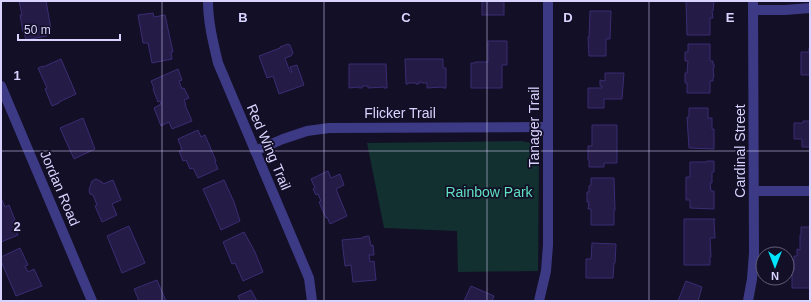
<svg xmlns="http://www.w3.org/2000/svg" width="811" height="302" font-family="Arial,sans-serif">
  <rect width="100%" height="100%" fill="#130f26"/>
  <path fill="#12302f" d="M521 141 531 143 539 154 538 271 458 272 457 231 384 228 367 143Z"/>
  <g fill="#241b47" stroke="#3b2d73">
    <path d="M19 1H46L51 29 46 30 47 36 26 40 24 32H23L20 15H22Z"/>
    <rect x="482" y="1" width="22" height="14"/>
    <path d="M686 1H714L713 11H712L713 18H710V35H687Z"/>
    <path d="M590 11H611L610 39H606V56H589L588 37H589Z"/>
    <path d="M153 13 154 17 165 15 173 52H171L172 59 152 63 148 43H143L138 15Z"/>
    <path d="M488 41H507V65H502V88H471V63H475V62H488Z"/>
    <path d="M288 44 290 45 293 53 291 56 285 58 290 72H292L290 67 297 65 304 85 279 94 273 76 267 78 259 56 280 48V47Z"/>
    <path d="M688 44H710V61H713V64H714V68H713L714 77H713V81H710V93H687V83H685V73H687L688 61H685V52H688Z"/>
    <path d="M809 48H810V75H801V52H809Z"/>
    <path d="M61 59 76 94 59 102V103L52 106 45 89 47 88 38 68 43 66V67Z"/>
    <path d="M405 59H443V68H446V88H443V87L427 88V83H422V82H419V84H416V83H408V84H406Z"/>
    <path d="M349 64H386L387 88H384V87L368 88V86H362V88H359V87L349 88Z"/>
    <path d="M178 69 182 80 179 81 182 89 184 88 189 98 184 100 186 105H185L192 121 172 129 169 122 161 126 154 108 161 104 160 101 158 102 153 89 154 88 151 81Z"/>
    <path d="M605 73H624L622 99H604V108H588V88H602V86H600V80L605 81Z"/>
    <path d="M689 108H708V118H712V129H714V149L689 148 687 117H689Z"/>
    <path d="M83 118 95 149 74 159 60 128Z"/>
    <path d="M803 121H810V147H802V139H794V123H803Z"/>
    <path d="M592 125H617V163H604V167H589V160H588V146H592Z"/>
    <path d="M198 130 201 137 205 135 216 161 215 162 218 169 198 178 193 168 190 169 186 160 183 161 179 151 182 150 178 139Z"/>
    <path d="M707 161H714V172H712V183H710L711 191H714V209L690 208V200H686V177H690V162H707Z"/>
    <path d="M328 171 331 178 340 174 344 185 336 189 347 216 330 224 327 217 326 218 319 202 321 201 318 194 316 195 313 189 315 188 311 179Z"/>
    <path d="M591 178H614L615 210H614V225H591V209H588L589 202H587V192H589V186L591 185Z"/>
    <path d="M96 179 102 182 103 184 113 180 121 200 112 204 117 215 102 222 95 206 97 205 93 195 90 194 89 190 92 181Z"/>
    <path d="M224 180 234 202 240 221 221 230 203 189Z"/>
    <path d="M1 198 5 207 9 205 15 220 12 222 18 235 1 242Z"/>
    <path d="M684 219H715L714 221 715 238H710L711 257H710V265H684Z"/>
    <path d="M129 226 145 263 122 273 107 236Z"/>
    <path d="M801 227H810V288H792V271H794V256H797V249L800 250V235H801Z"/>
    <path d="M244 232 255 252 263 272 243 281 235 263 232 264 223 242Z"/>
    <path d="M369 236 371 246 373 245 374 255H369L370 262 374 261 376 280 353 282 351 265 345 266 342 240 363 238V237Z"/>
    <path d="M592 243 616 244 615 263H614L613 278H586V259H591Z"/>
    <path d="M20 248 28 265 25 266 28 272 34 269 42 286 16 296 1 261V257Z"/>
    <path d="M157 280 166 301H139L134 289Z"/>
    <path d="M686 281 702 287 698 301H678Z"/>
    <path d="M471 286 494 296 492 301H464Z"/>
    <path d="M251 290 257 301H237L240 300 238 296Z"/>
  </g>
  <g fill="none" stroke-linecap="round" stroke-linejoin="round">
    <g stroke="#3d3a85" stroke-width="10">
      <path d="M208 1C208 22 213 42 218 63L309 278 312 301"/>
      <path d="M753 10H785L810 8"/>
      <path d="M1 86 92 301"/>
      <path d="M255 151 283 139 307 131 329 128 548 127"/>
      <path d="M754 191H810"/>
      <path d="M539 301 546 271 548 245V1"/>
      <path d="M748 301 752 279 754 253 753 1"/>
    </g>
  </g>
  <path fill="none" stroke="#d9d4ff" stroke-width="1" stroke-opacity="0.55" d="M162 1V301M324 1V301M487 1V301M649 1V301M1 151H810"/>
  <g text-anchor="middle" stroke-width="3.5" stroke-linejoin="round" paint-order="stroke">
    <g font-size="14" fill="#d9d4ff" stroke="#130f26">
      <text x="400" y="118">Flicker Trail</text>
      <text transform="translate(534 127) rotate(-90)" y="5">Tanager Trail</text>
      <text transform="translate(269 147) rotate(67)" y="5">Red Wing Trail</text>
      <text transform="translate(740 151) rotate(-90)" y="5">Cardinal Street</text>
      <text transform="translate(60 188) rotate(67)" y="5">Jordan Road</text>
    </g>
    <g font-size="14" fill="#5fe0c0" stroke="#130f26">
      <text x="489" y="197">Rainbow Park</text>
    </g>
  </g>
  <g font-size="13" text-anchor="middle" font-weight="bold" fill="#d9d4ff" stroke="#130f26" stroke-width="3.5" stroke-linejoin="round" paint-order="stroke">
    <text x="243" y="22">B</text>
    <text x="406" y="22">C</text>
    <text x="568" y="22">D</text>
    <text x="730" y="22">E</text>
    <text x="17" y="80">1</text>
    <text x="17" y="231">2</text>
  </g>
  <rect width="811" height="302" fill="none" stroke="#d9d4ff" stroke-width="4"/>
  <g transform="translate(775 266) rotate(180)"><circle r="19" fill="#130f26" stroke="#625e7d"/>
  <path d="M0-3L7 15L0 10L-7 15Z" fill="#00e5ff"/>
  <text y="-6" font-size="11" font-weight="bold" text-anchor="middle" fill="#d9d4ff">N</text>
  </g>
  <path d="M18 34v6h102v-6" fill="none" stroke="#d9d4ff" stroke-width="2"/>
  <text x="24" y="34" font-size="12" fill="#d9d4ff" stroke="#130f26" stroke-width="3" paint-order="stroke">50 m</text>
</svg>
